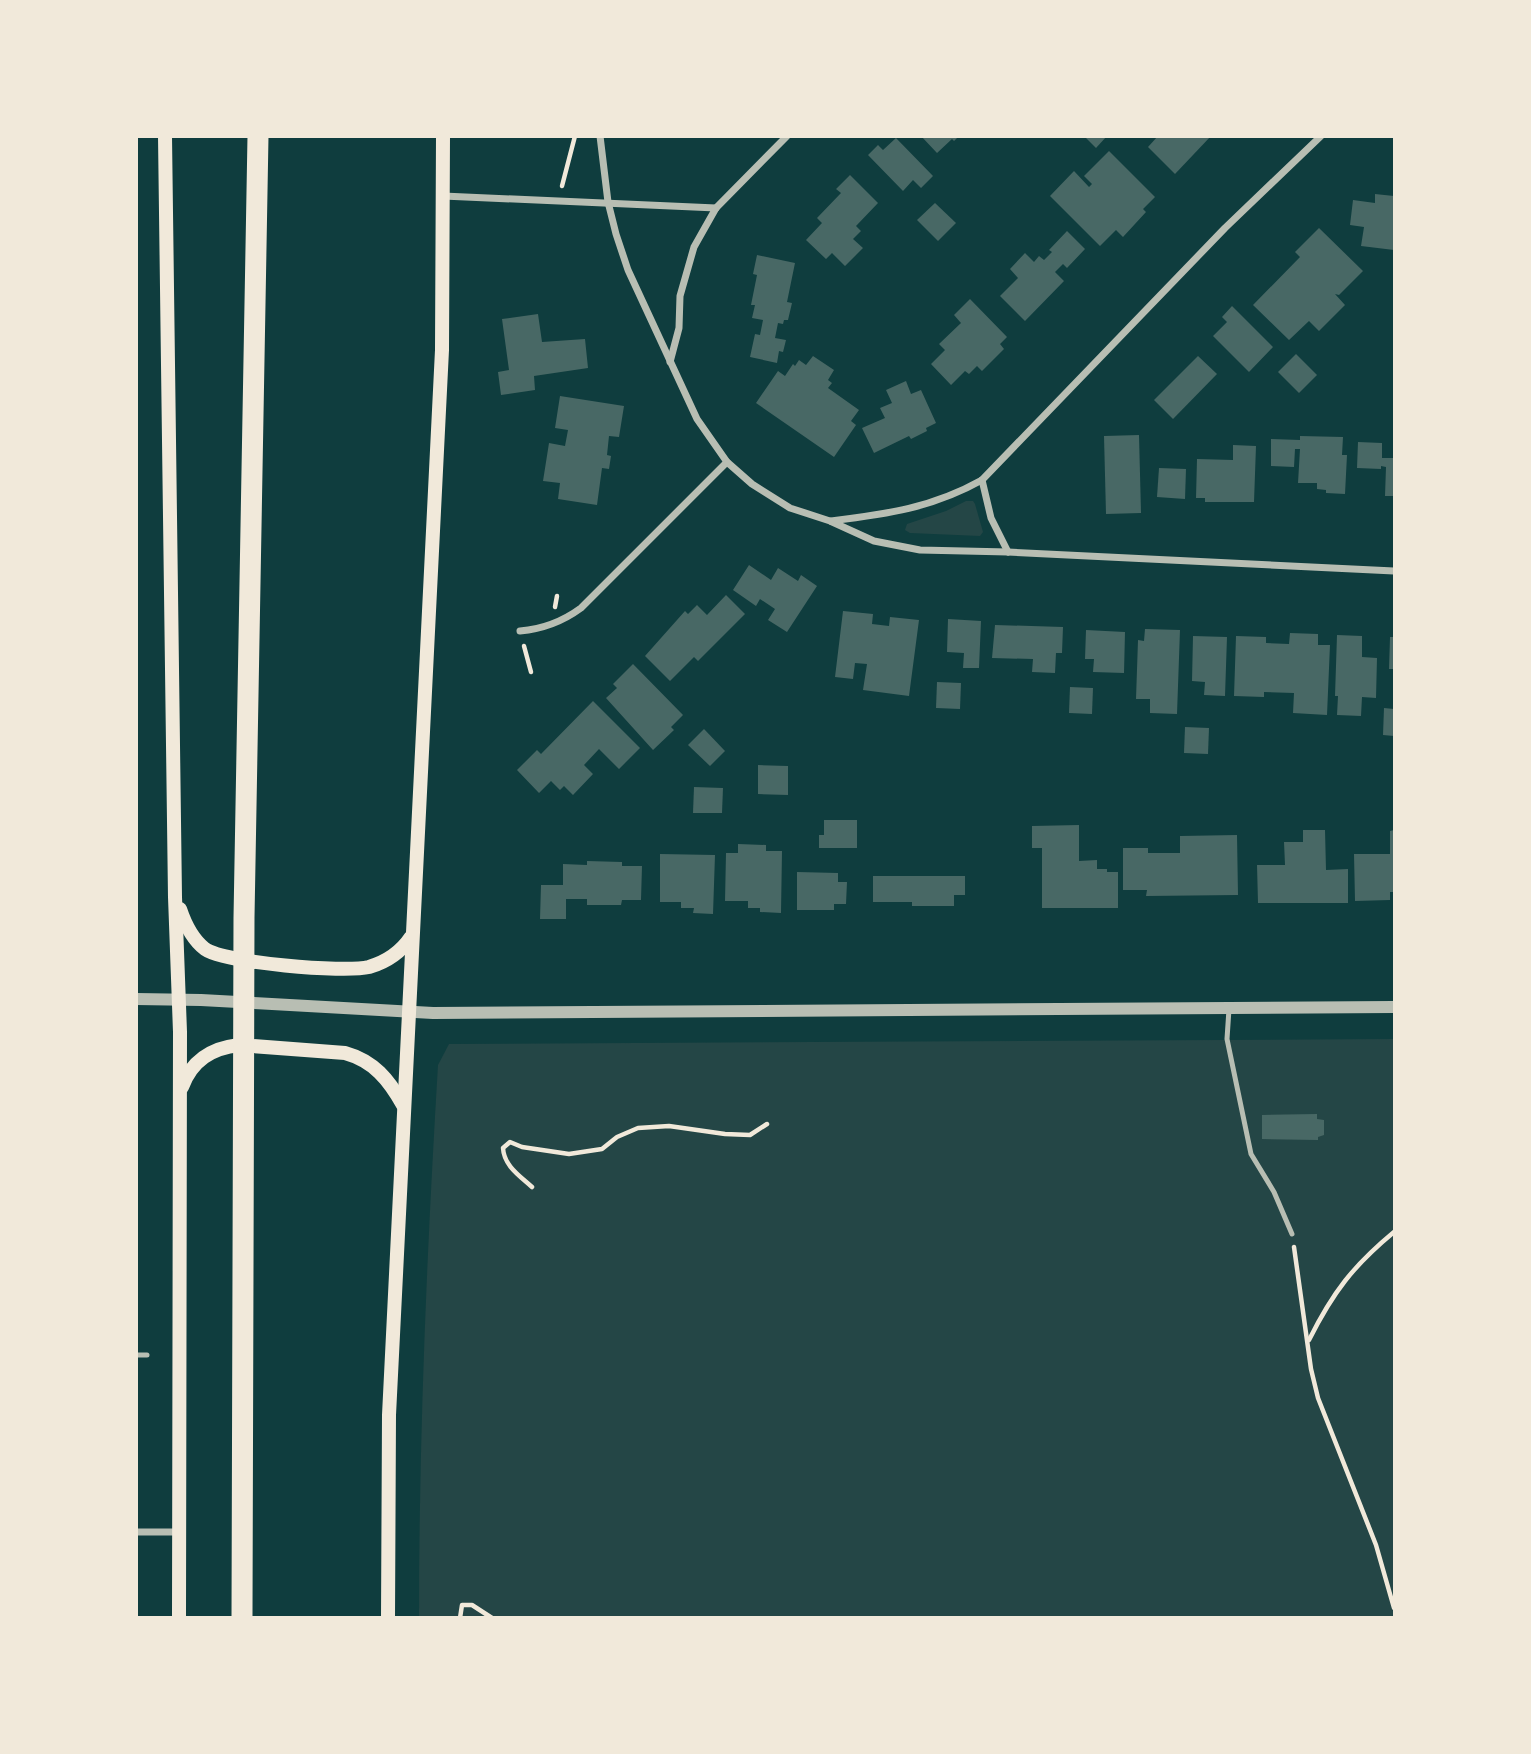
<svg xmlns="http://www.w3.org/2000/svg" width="1531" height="1754" font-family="Helvetica,sans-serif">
  <rect width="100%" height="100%" fill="#0f3d3e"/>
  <g fill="#244646">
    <path d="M966 501H973L975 504 983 532 980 536 910 533 905 530 907 524 946 511Z"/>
    <path d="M1394 1039V1617L419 1618C419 1433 427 1249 438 1065L449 1044Z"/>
  </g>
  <g fill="#486865">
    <path d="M921 136H959L954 141 952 139 937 153Z"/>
    <path d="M1084 136H1107L1096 148Z"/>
    <path d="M1158 136H1211L1175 174 1148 147Z"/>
    <path d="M896 138 933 176 921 188 913 180 903 191 868 155 878 145 883 150Z"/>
    <path d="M1109 151 1155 197 1143 209 1146 212 1123 237 1116 230 1100 246 1050 196 1074 171 1089 187 1092 184 1084 176Z"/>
    <path d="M850 175 878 203 856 226 861 231 853 239 863 248 845 266 832 253 826 259 806 240 822 223 817 218 841 193 836 189Z"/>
    <path d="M1375 194 1394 196V250L1361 246 1364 227 1350 225 1353 200 1375 203Z"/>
    <path d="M935 203 956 223 938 241 917 220Z"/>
    <path d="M1319 228 1363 271 1339 295 1335 294 1345 305 1319 331 1309 321 1289 340 1253 305 1300 257 1295 252Z"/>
    <path d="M1067 231 1085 249 1067 268 1063 264 1055 272 1064 281 1025 321 1000 296 1018 278 1010 269 1025 253 1034 262 1039 256 1044 260 1052 252 1049 250Z"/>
    <path d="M757 255 795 263 787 302 792 303 788 320H784L783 324 778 323 775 338 786 340 783 352 779 351 777 363 750 357 755 334 760 335 763 320 752 318 755 305H751L757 275 753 274Z"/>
    <path d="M970 299 1007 337 1000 344 1004 349 982 371 977 366 969 374 965 371 951 385 931 364 945 350 939 344 961 323 954 315Z"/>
    <path d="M1232 306 1273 347 1249 372 1213 336 1227 322 1222 317Z"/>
    <path d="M538 314 542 342 585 339 588 368 534 376 535 390 501 395 498 372 509 370 502 319Z"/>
    <path d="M1296 354 1317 375 1299 393 1278 372Z"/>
    <path d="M813 356 834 370 828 380 832 383 828 388 859 410 851 421 856 425 834 457 756 403 778 371 785 376 793 364 795 366 799 360 806 365Z"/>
    <path d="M1198 356 1217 374 1173 419 1154 400Z"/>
    <path d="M906 381 911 394 921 390 936 423 926 428 927 431 911 439 909 436 874 453 862 428 885 418 880 408 892 403 886 390Z"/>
    <path d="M560 396 624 406 619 437 609 436 607 455 611 456 609 469 602 468 597 505 558 499 560 483 543 481 549 443 565 446 568 430 555 428Z"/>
    <path d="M1139 435 1141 513 1106 514 1104 436Z"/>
    <path d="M1300 436 1343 437 1342 455H1347L1345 494 1326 493V490L1317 489V483H1298L1300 449H1295L1294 467 1271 466V439L1300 440Z"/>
    <path d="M1358 442 1382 443V458H1394V496H1385L1386 467 1381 466V469L1357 468Z"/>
    <path d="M1233 445 1256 446 1254 502H1205V498H1196L1197 459 1233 460Z"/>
    <path d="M1159 468 1186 469 1185 499 1157 497Z"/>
    <path d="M749 565 771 580 778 568 798 581 801 575 817 586 787 632 768 620 775 609 760 599 756 606 733 590Z"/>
    <path d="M726 595 745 614 698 661 694 657 670 681 645 656 685 611 688 614 697 605 707 615Z"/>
    <path d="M843 611 873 614 872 624 889 626 890 617 919 620 909 696 863 690 867 664 855 663 853 679 835 677Z"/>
    <path d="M948 619 981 621 979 668H963L964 653 947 652Z"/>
    <path d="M995 625 1063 627 1062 653H1056L1055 673 1032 672 1033 659 992 658Z"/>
    <path d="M1145 629 1180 630 1177 714 1150 713V699H1136L1138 640 1144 641Z"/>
    <path d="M1086 630 1125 632 1124 673 1093 672 1094 659H1085Z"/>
    <path d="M1290 633 1318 634V645H1330L1327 715 1293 713 1294 693 1264 692V697L1234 696 1236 636 1266 637V643L1289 644Z"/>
    <path d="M1337 635 1362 636V657L1377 658 1376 698 1362 697 1361 716 1337 715 1338 696H1335Z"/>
    <path d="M1193 636 1227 637 1225 696 1204 695 1205 682 1192 681Z"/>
    <path d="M1390 637H1394V669H1389Z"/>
    <path d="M633 664 683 715 671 727 674 730 653 750 606 698 617 688 613 684Z"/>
    <path d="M937 682 961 683 960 709 936 708Z"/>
    <path d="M1070 687 1093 688 1092 714 1069 713Z"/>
    <path d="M593 701 640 748 619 769 599 749 584 765 593 774 573 795 564 786 560 790 551 781 539 793 517 770 537 750 541 754Z"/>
    <path d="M1384 708 1394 709V736L1383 735Z"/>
    <path d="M1185 727 1209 728 1208 754 1184 753Z"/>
    <path d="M704 729 725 751 710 766 688 745Z"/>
    <path d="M758 765 788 766V795L758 794Z"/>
    <path d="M694 787 723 788 722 813H693Z"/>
    <path d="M824 820H857V848H819V835H824Z"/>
    <path d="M1079 825V861L1097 860V869H1107V872H1118V908H1042V848H1032V826Z"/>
    <path d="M1303 830H1325L1326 870 1348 869V903H1258L1257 865H1285L1284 842H1303Z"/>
    <path d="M1394 830V892H1390V900L1355 901 1354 854H1390V831Z"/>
    <path d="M1237 835 1238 895 1146 896 1147 890H1123V848H1148V853H1180V836Z"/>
    <path d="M738 844 766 845V851H782L781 913 760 912V908H748V901H725L726 853H738Z"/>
    <path d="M660 854 715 855 713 914 693 913 694 908H681V902H660Z"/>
    <path d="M587 861 622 862V866H642L641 900H622L621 905H587V899H566V919H540L541 885H563V864L587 865Z"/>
    <path d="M797 872 838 873V882H847L846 904H834V910H797Z"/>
    <path d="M873 876H965V895H954V906H912V902H873Z"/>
    <path d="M1317 1114V1119L1324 1120V1135L1318 1137V1140L1262 1139V1115Z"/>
  </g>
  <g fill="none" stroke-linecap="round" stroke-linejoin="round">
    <g stroke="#f1e9da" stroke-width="4.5">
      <path d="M562 186 575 136"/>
      <path d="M555 607 557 596"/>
      <path d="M524 646 531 672"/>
      <path d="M532 1187C520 1176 504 1166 503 1148L510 1142 522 1147 569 1154 602 1149 617 1137 638 1128 669 1126 725 1134 750 1135 767 1124"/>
      <path d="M1294 1247 1311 1369 1318 1398 1376 1545 1394 1608"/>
      <path d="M1309 1340C1333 1292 1353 1266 1394 1232"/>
      <path d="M460 1618 462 1605H472L492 1618"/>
    </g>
    <g stroke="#b8beb3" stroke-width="5">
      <path d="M1229 1009 1227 1039 1251 1154 1274 1192 1292 1234"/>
      <path d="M136 1355H147"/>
    </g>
    <g stroke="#b8beb3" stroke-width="7">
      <path d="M600 136 608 202 616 234 628 270 697 419 727 462 752 484 790 508 830 521 874 541 920 550 1008 552 1394 571"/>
      <path d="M443 196 716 208"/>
      <path d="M670 362 679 328 680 296 694 247 716 208 787 136"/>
      <path d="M982 480 991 518 1008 552"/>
      <path d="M831 521C887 514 932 508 982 480L1225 228 1321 136"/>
      <path d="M520 631C543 629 562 622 581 608L727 462"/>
      <path d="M136 1532H179"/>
    </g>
    <path stroke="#b8beb3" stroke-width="12" d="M136 999 201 1000 433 1013 1394 1007"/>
    <g stroke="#f1e9da" stroke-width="14">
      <path d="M165 136 175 897 180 1032 179 1618"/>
      <path d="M180 909C185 924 192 939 205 949 225 963 344 973 369 967 386 962 401 952 411 937"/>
      <path d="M182 1087C192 1060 212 1048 239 1045L345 1053C374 1061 389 1080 403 1105"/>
      <path d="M388 1618 389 1415 442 350 443 136"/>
    </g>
    <path stroke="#f1e9da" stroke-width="21" d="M242 1618 244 918 258 136"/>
  </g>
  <rect width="1531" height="1754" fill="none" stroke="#f1e9da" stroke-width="276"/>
</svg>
